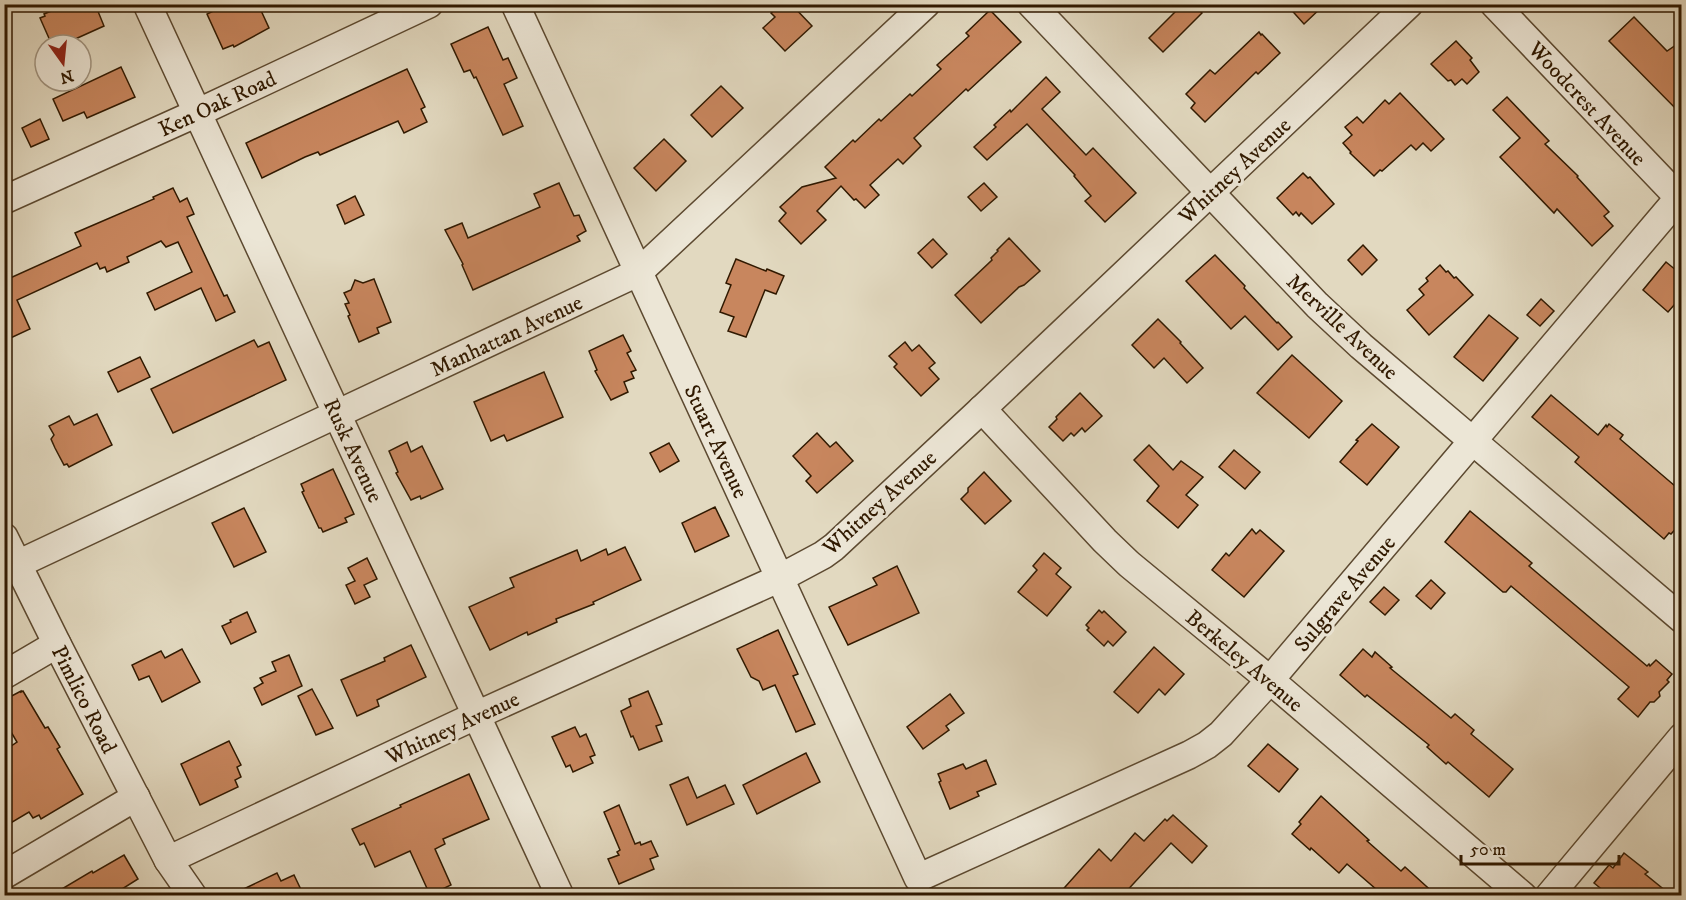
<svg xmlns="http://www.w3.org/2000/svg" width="1686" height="900" font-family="'IM FELL DW Pica',serif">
  <rect width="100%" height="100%" fill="#e2d9c0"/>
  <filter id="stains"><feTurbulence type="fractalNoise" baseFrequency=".00333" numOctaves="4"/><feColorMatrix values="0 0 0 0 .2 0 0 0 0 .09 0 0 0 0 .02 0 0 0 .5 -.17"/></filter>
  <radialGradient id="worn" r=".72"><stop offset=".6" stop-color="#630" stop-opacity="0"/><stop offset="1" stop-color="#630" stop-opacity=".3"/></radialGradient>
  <g fill="#c8865e" stroke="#301900" stroke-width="1.5">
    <path d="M54 4H95L104 26 62 45H52L40 18 45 16 44 14 56 9Z"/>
    <path d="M228 4H237L240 10 252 4H258L269 28 234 47 233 45 223 49 207 14Z"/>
    <path d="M781 4H791L812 26 785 51 763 28 775 17 771 13Z"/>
    <path d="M1183 4H1194L1202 13 1163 52 1149 38Z"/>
    <path d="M1286 4H1325L1304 24Z"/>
    <path d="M990 10 1021 42 968 91 966 89 914 138 921 146 903 164 898 159 870 185 879 195 865 208 856 199 854 200 841 186 817 211 826 220 801 244 779 221 786 213 780 207 802 187 836 178 825 167 853 140 855 142 879 119 881 121 910 94 912 96 941 69 937 65 969 36 966 33Z"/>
    <path d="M1634 17 1667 51 1682 41V115L1609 41Z"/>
    <path d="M488 27 503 60 508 58 517 78 504 84 523 126 503 135 476 77 474 78 470 70 464 72 451 44Z"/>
    <path d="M1259 32 1261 35 1262 34 1280 53 1258 74 1256 72 1205 122 1191 108 1195 103 1186 94 1210 70 1215 74Z"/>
    <path d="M1456 41 1472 58 1470 60 1479 72 1467 84 1462 79 1455 85 1451 80 1448 81 1431 64Z"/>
    <path d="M121 67 135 97 87 118 84 112 63 121 53 99Z"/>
    <path d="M407 69 425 107 421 109 427 122 404 133 398 121 320 155 318 152 305 157 262 178 246 143Z"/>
    <path d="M1046 77 1060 92 1042 109 1086 155 1093 148 1136 193 1105 222 1085 201 1091 196 1074 176 1075 175 1027 124 987 160 974 147 996 127 994 125 1010 110 1011 112Z"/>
    <path d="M721 86 743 108 712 137 691 115Z"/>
    <path d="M1400 93 1444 139 1431 151 1423 143 1416 150 1411 145 1382 171 1380 170 1374 176 1350 153 1351 152 1343 143 1352 135 1345 127 1357 117 1363 123 1385 100 1389 104Z"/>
    <path d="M1507 97 1549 141 1545 144 1578 176 1577 177 1609 212 1604 216 1613 226 1592 246 1557 209 1554 213 1500 157 1520 138 1493 110Z"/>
    <path d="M40 119 49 139 31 147 22 128Z"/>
    <path d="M664 139 686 161 656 191 634 168Z"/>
    <path d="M1303 173 1308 178 1310 177 1334 204 1312 224 1301 213 1299 216 1296 212 1293 215 1277 198Z"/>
    <path d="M559 183 574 216 579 215 586 231 577 236 580 241 473 290 462 265 463 264 445 230 462 223 468 238 540 207 534 194Z"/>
    <path d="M984 183 997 197 981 211 968 197Z"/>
    <path d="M173 188 180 202 187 198 194 214 187 217 224 296 227 295 235 312 216 321 201 288 155 310 147 293 192 272 178 242 166 247 161 241 127 257 129 262 107 272 105 267 100 269 97 263 17 300 30 329 4 341V271L8 279 81 246 75 233 154 199 153 197Z"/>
    <path d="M355 196 364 215 345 224 337 205Z"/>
    <path d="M1009 238 1040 271 1024 285 1019 287 981 323 955 295 992 260 991 258 998 251 997 250Z"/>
    <path d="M933 239 947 254 932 268 918 253Z"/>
    <path d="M1363 245 1377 260 1362 275 1348 260Z"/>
    <path d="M1215 255 1245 286 1244 288 1277 323 1278 322 1292 337 1278 350 1245 316 1231 329 1186 281Z"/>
    <path d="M736 259 766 271 767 269 784 276 776 294 765 290 746 337 728 331 734 317 720 312 731 285 726 283Z"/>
    <path d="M1666 262 1682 275V296L1668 312 1643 290Z"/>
    <path d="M1440 265 1446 272 1448 271 1454 278 1456 277 1473 295 1429 335 1407 310 1424 295 1419 289 1428 281 1426 278Z"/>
    <path d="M374 279 391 322 377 328 379 333 359 342 348 316 350 315 345 304 349 303 344 293 351 290 355 280 363 283Z"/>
    <path d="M1541 299 1554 311 1540 326 1527 315Z"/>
    <path d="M1489 315 1518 338 1483 381 1454 357Z"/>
    <path d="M1158 319 1181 342 1180 343 1203 368 1187 383 1164 358 1154 368 1132 345Z"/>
    <path d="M623 335 631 351 627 353 636 370 631 372 634 378 624 382 628 392 611 400 595 371 597 370 589 351Z"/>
    <path d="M254 340 258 347 269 342 286 380 173 433 151 389Z"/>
    <path d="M905 342 912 351 919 345 935 363 929 368 939 379 921 396 894 367 897 364 889 356Z"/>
    <path d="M1292 355 1342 401 1309 438 1257 393Z"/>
    <path d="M140 357 150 377 118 392 108 372Z"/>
    <path d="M544 372 563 417 507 441 504 435 491 441 474 402Z"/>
    <path d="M1080 393 1102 416 1085 432 1082 428 1074 436 1071 433 1063 441 1049 427 1057 419 1056 417Z"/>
    <path d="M1551 395 1598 435 1606 425 1607 427 1609 424 1623 435 1620 439 1682 492V522L1671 534 1669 533 1664 539 1575 462 1579 457 1532 417Z"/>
    <path d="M97 414 112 445 69 467 67 464 64 465 55 448 51 439 54 435 49 426 69 416 74 425Z"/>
    <path d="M1372 424 1399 447 1367 485 1340 462 1358 441 1356 440Z"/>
    <path d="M817 433 830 447 836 442 853 461 817 493 806 481 811 476 793 456Z"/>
    <path d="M407 442 411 452 422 446 443 489 421 499 420 496 411 500 396 473 398 472 389 451Z"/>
    <path d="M669 443 679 461 660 472 650 453Z"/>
    <path d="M1149 445 1173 470 1181 461 1203 477 1186 495 1198 505 1178 528 1147 501 1159 486 1134 460Z"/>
    <path d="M1234 450 1260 472 1245 489 1219 467Z"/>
    <path d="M333 469 354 514 345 518 347 522 323 532 321 528H319L302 492 304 491 301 484Z"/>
    <path d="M984 472 1011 501 985 524 961 499 968 492V488Z"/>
    <path d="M715 507 729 536 695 552 682 523Z"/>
    <path d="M244 508 266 552 234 567 212 523Z"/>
    <path d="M1470 511 1532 563 1529 566 1647 666 1649 664 1650 666 1656 660 1672 674 1667 680 1669 682 1659 692 1660 696 1654 702H1650L1638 717 1618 699 1629 687 1511 586 1506 592H1503L1445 542Z"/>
    <path d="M1252 529 1256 534 1260 530 1284 551 1244 597 1212 570 1226 553 1229 556Z"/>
    <path d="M625 547 641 580 593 602 594 604 556 619 557 622 528 635 527 632 490 650 469 607 514 587 510 578 577 550 581 561 606 549 608 555Z"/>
    <path d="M1044 553 1061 568 1056 574 1071 587 1047 616 1018 592 1037 570 1033 566Z"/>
    <path d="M367 558 377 579 364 585 370 597 355 604 346 585 355 581 348 568Z"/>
    <path d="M897 566 919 613 848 645 829 607 877 585 873 578Z"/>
    <path d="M1431 580 1445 593 1431 609 1416 596Z"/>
    <path d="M1384 587 1399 600 1385 615 1370 602Z"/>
    <path d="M1099 610 1102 613 1104 611 1126 632 1113 646 1108 641 1104 646 1087 630 1089 628 1086 625Z"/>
    <path d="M247 612 256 632 231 644 222 626 231 622 230 620Z"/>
    <path d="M778 630 798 674 793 676 815 724 796 732 775 685 763 690 759 681 751 677 737 649Z"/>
    <path d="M411 645 426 677 377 700 379 706 357 716 341 680 385 661 384 658Z"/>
    <path d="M1154 647 1184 674 1165 695 1159 689 1138 713 1114 692Z"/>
    <path d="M182 649 200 682 162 702 149 676 139 680 132 665 161 651 165 658Z"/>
    <path d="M1363 649 1372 657 1375 652 1392 667 1390 668 1451 718 1455 714 1474 730 1471 734 1513 769 1489 797 1448 762 1446 764 1427 747 1429 745 1367 695 1365 697 1340 675Z"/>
    <path d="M289 655 302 686 262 705 254 688 263 683 260 678 276 671 272 662Z"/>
    <path d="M312 689 333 728 316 735 298 696Z"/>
    <path d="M21 691V692L23 691 45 728 48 727 60 747 57 749 83 794 41 819 39 815 33 818 29 812 4 827V751L17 742 4 720V700Z"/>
    <path d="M648 691 662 724 656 726 662 741 639 750 633 736 631 737 621 711 631 706 629 699Z"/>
    <path d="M950 694 964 713 946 726 949 730 923 749 907 727Z"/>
    <path d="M575 727 580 737 586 734 595 755 590 757 593 763 573 772 570 765 566 767 552 737Z"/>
    <path d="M229 741 241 765 237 767 241 777 235 780 238 787 200 805 181 764Z"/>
    <path d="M1268 744 1298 769 1279 792 1248 766Z"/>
    <path d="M806 753 820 782 757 814 743 785Z"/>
    <path d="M986 760 996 784 977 792 979 796 950 809 939 782 941 781 938 774 963 764 966 769Z"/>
    <path d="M469 774 489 819 443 839 445 844 435 849 451 885 430 895 410 851 375 867 364 843 360 845 352 829 401 807 400 805Z"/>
    <path d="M688 777 697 798 725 785 734 804 687 825 670 785Z"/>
    <path d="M1321 796 1369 840 1367 841 1401 871 1405 867 1437 896H1384L1347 864 1339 873 1311 848 1310 850 1292 834 1301 824 1299 822Z"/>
    <path d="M619 805 635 844 640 842 641 845 651 841 658 856 650 859 654 869 619 884 608 859 619 855 617 852 620 850 604 812Z"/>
    <path d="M1173 815 1207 846 1192 863 1171 843 1122 896H1057L1099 849 1111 861 1135 833 1144 841 1165 819 1167 821Z"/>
    <path d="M1624 853 1648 872 1645 874 1672 896H1610L1594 883 1609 865 1613 868Z"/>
    <path d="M124 855 138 879 111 896H50L92 871 93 873Z"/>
    <path d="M277 873 281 881 294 875 304 896H229Z"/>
  </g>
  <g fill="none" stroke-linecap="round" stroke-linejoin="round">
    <g stroke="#5c4930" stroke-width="30">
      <g id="minor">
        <path d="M147 4 560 896"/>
        <path d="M515 4 918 878 1189 755 1207 745 1221 734 1270 680 1682 194"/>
        <path d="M1031 4 1317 305 1361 346 1682 619"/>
        <path d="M1494 4 1682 201"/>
        <path d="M4 200 197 113 429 4"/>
        <path d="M982 409 1105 541 1129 564 1270 680 1523 896"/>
        <path d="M4 537 57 644 168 860 193 896"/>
        <path d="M18 564 639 272 926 4"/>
        <path d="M4 675 57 644"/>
        <path d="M168 860 477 715 780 578 823 555 834 547 982 409 1409 4"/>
        <path d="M4 875 136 797"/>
        <path d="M1549 896 1682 737"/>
      </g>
    </g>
    <use href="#minor" stroke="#ece6d6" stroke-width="27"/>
  </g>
  <g text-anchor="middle" stroke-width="6" stroke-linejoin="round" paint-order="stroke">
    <g font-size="22" fill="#301900" stroke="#ece6d6">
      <text transform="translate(217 103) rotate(-25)" y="8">Ken Oak Road</text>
      <text transform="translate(1588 103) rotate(47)" y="8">Woodcrest Avenue</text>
      <text transform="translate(1234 170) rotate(-43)" y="8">Whitney Avenue</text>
      <text transform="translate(1343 326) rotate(43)" y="8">Merville Avenue</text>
      <text transform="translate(506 335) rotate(-25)" y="8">Manhattan Avenue</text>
      <text transform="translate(717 441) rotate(65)" y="8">Stuart Avenue</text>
      <text transform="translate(354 450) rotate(65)" y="8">Rusk Avenue</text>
      <text transform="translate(879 502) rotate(-42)" y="8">Whitney Avenue</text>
      <text transform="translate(1344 593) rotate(-50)" y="8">Sulgrave Avenue</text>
      <text transform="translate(1245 660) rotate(40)" y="8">Berkeley Avenue</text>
      <text transform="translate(85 699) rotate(63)" y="8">Pimlico Road</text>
      <text transform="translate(452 727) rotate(-25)" y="8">Whitney Avenue</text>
    </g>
  </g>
  <rect width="1686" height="900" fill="none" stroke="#e2d9c0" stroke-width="24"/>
  <rect x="6" y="6" width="1674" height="888" fill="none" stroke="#301900" stroke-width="3"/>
  <rect x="12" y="12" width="1662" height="876" fill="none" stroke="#301900" stroke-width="1.5"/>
  <g transform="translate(63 63) rotate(165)"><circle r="28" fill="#ece6d6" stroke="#a19480" stroke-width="1.5"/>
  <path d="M0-4.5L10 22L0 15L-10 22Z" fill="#8f2418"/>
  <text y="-9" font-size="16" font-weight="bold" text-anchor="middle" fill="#301900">N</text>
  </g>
  <path d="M1461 855v9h158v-9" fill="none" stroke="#301900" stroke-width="3"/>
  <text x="1470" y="855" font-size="18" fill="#301900" stroke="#ece6d6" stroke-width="4.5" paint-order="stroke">50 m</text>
  <rect width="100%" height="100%" filter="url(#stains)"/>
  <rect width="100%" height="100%" fill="url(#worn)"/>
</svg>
